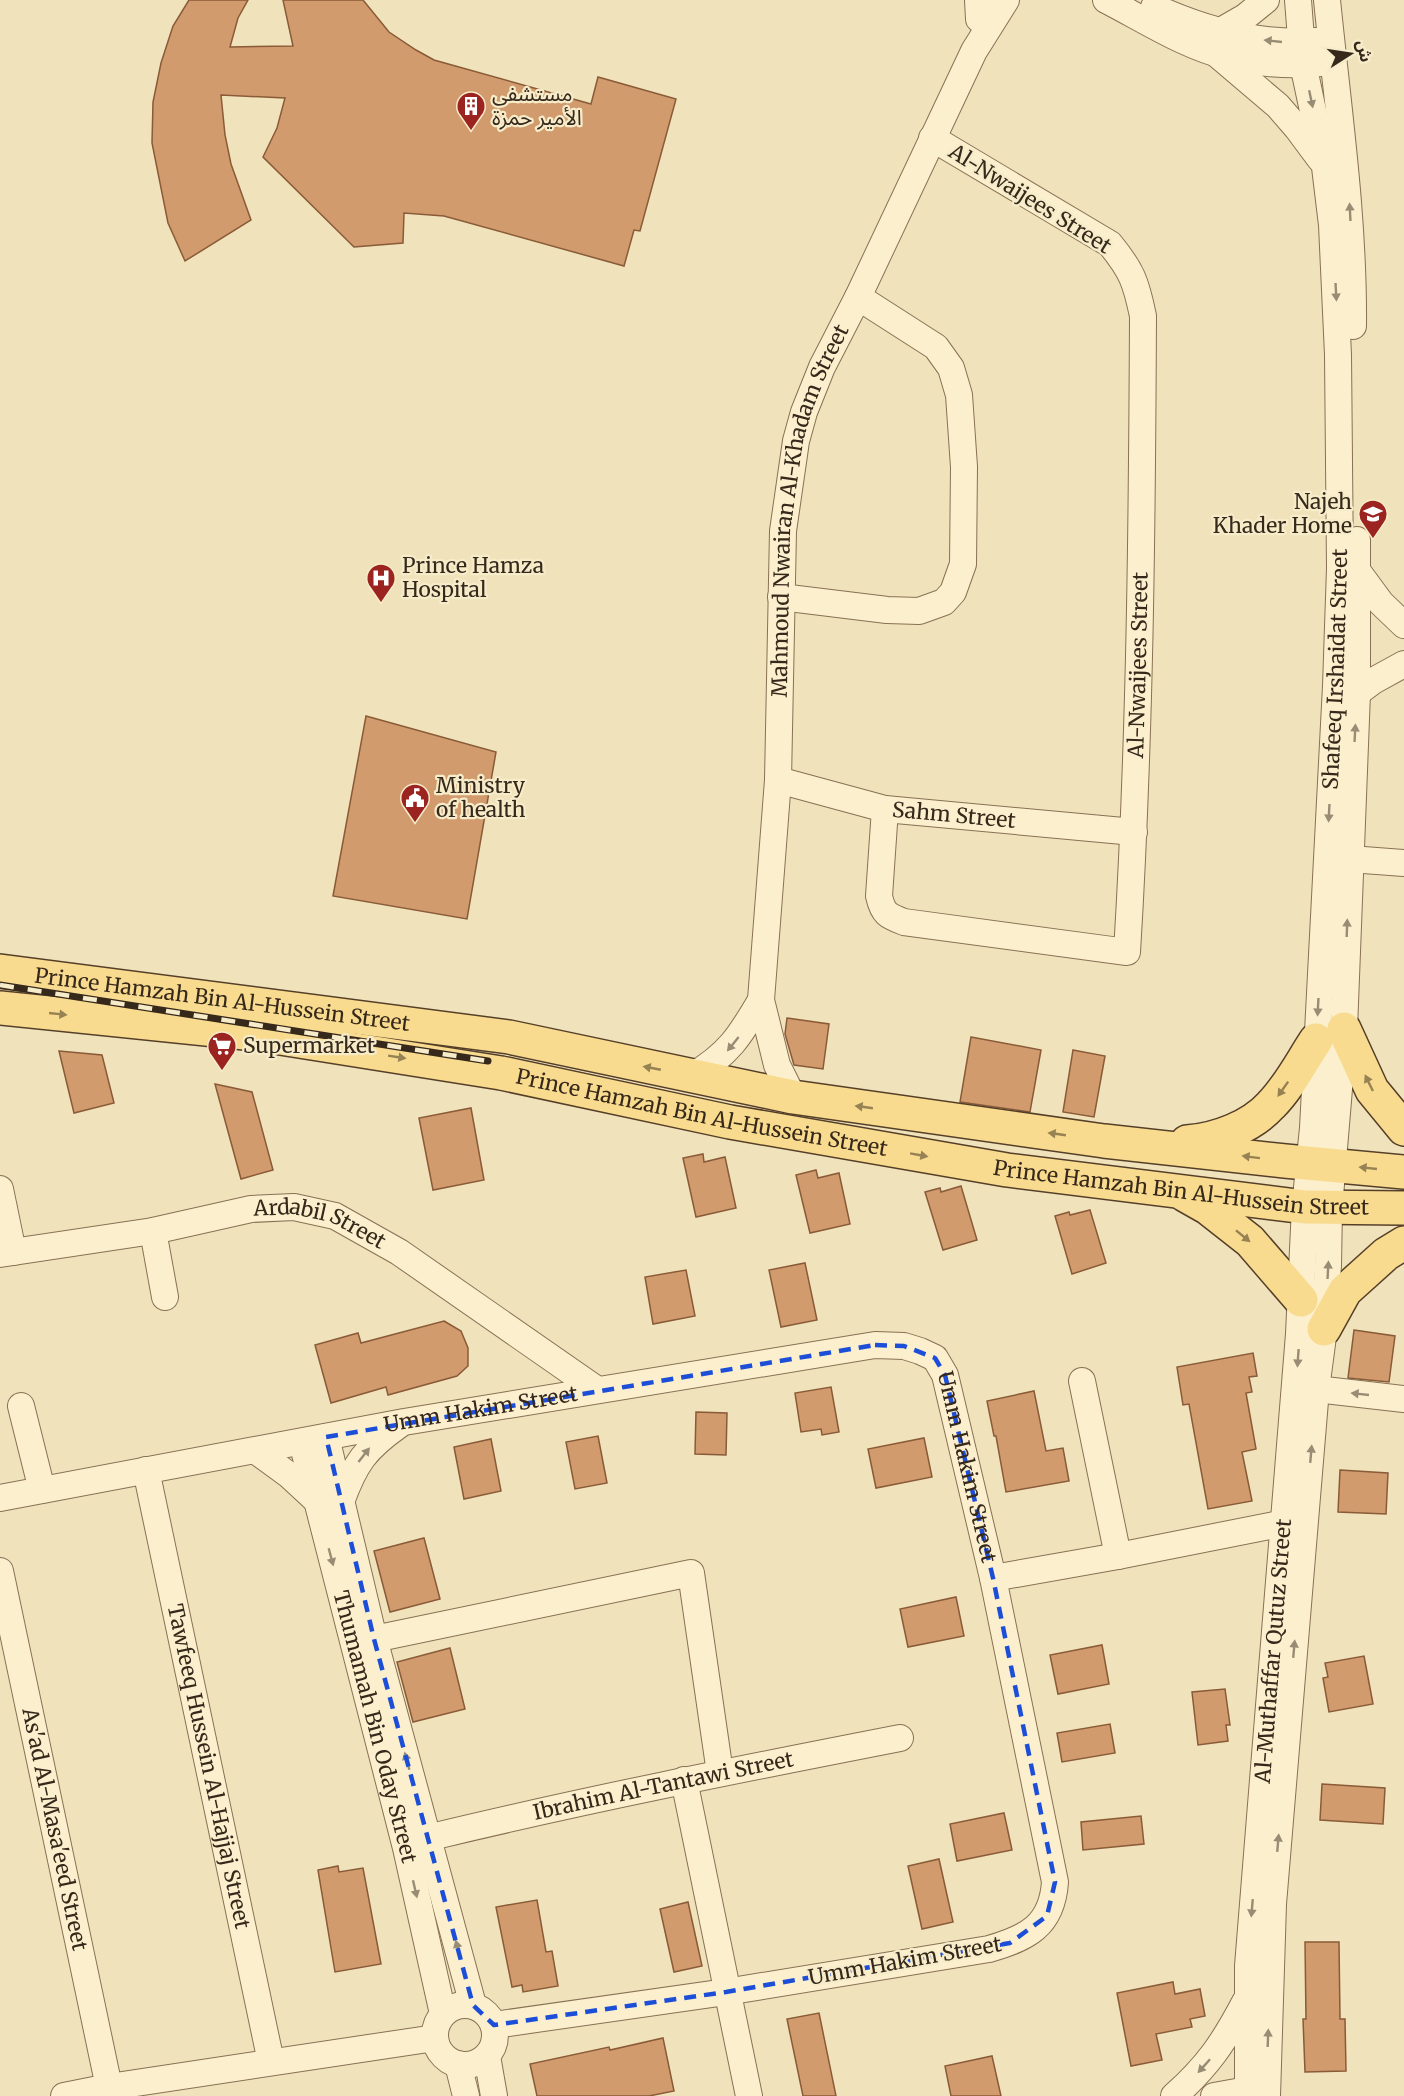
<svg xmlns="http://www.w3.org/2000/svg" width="1404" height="2096" font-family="Merriweather,'Noto Sans Arabic',serif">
  <rect width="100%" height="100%" fill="#f0e2ba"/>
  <g fill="#d19b6d" stroke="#895b38" stroke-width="1.5">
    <path d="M189 0H248L238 18 230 47 293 46 283 0H363L389 32 416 50 434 60 591 104 598 77 676 99 640 231 634 230 624 266 444 216 404 213 403 243 354 247 263 157 277 128 285 98 221 95 225 135 231 164 251 220 185 261 168 223 152 143 153 102 161 63 173 26Z"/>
    <path d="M366 716 496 752 467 919 333 896Z"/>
    <path d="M787 1018 829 1024 823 1069 794 1065 785 1034Z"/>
    <path d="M971 1037 1041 1050 1030 1112 960 1102Z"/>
    <path d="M1073 1050 1105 1056 1094 1117 1063 1112Z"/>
    <path d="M59 1051 102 1055 114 1103 74 1113Z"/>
    <path d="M215 1084 252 1092 273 1170 241 1179Z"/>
    <path d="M471 1108 484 1180 433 1190 419 1118Z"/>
    <path d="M703 1154 704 1162 725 1157 736 1208 696 1217 683 1158Z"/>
    <path d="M816 1170 818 1178 839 1173 850 1224 810 1233 796 1175Z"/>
    <path d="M961 1186 977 1240 943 1250 925 1192 940 1188 941 1192Z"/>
    <path d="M1090 1210 1106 1263 1072 1274 1055 1216 1069 1212 1070 1215Z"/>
    <path d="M805 1263 817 1320 781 1327 769 1270Z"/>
    <path d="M686 1270 695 1316 653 1324 645 1277Z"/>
    <path d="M444 1321 461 1331 468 1348V1366L457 1376 388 1395 386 1387 331 1403 315 1345 358 1333 361 1343Z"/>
    <path d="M1354 1330 1395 1336 1389 1382 1348 1378Z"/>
    <path d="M1253 1353 1257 1376 1249 1377 1252 1392 1246 1393 1256 1449 1242 1452 1252 1501 1208 1509 1189 1404 1183 1405 1177 1367Z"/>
    <path d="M831 1387 839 1432 822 1435 821 1429 801 1432 795 1393Z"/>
    <path d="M1034 1391 1046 1451 1063 1448 1069 1481 1006 1492 996 1436H994L987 1401Z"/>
    <path d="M696 1412 727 1413 726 1455 695 1454Z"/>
    <path d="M598 1436 607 1483 575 1489 566 1442Z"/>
    <path d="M924 1438 932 1477 876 1488 868 1449Z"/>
    <path d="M491 1439 501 1491 464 1499 454 1447Z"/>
    <path d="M1340 1470 1388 1473 1386 1514 1338 1512Z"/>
    <path d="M424 1538 440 1599 390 1612 374 1551Z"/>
    <path d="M956 1597 964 1636 908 1647 900 1609Z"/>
    <path d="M1102 1645 1109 1684 1058 1694 1050 1655Z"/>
    <path d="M450 1648 465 1709 413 1722 397 1662Z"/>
    <path d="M1364 1656 1373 1704 1329 1712 1323 1678 1328 1677 1325 1663Z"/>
    <path d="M1225 1689 1230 1725H1226L1228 1741 1198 1745 1192 1692Z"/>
    <path d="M1110 1724 1115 1753 1062 1762 1057 1733Z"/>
    <path d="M1322 1784 1385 1788 1383 1824 1320 1820Z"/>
    <path d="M1004 1813 1012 1850 957 1861 950 1824Z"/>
    <path d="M1141 1816 1144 1844 1083 1850 1081 1822Z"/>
    <path d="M939 1859 953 1922 922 1929 908 1866Z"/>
    <path d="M338 1866 339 1872 363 1868 381 1964 335 1972 318 1870Z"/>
    <path d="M537 1900 546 1952 552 1951 558 1986 523 1992 522 1985 512 1987 496 1907Z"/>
    <path d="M688 1902 702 1966 674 1972 660 1909Z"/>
    <path d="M1305 1942H1339L1340 2019H1345L1346 2071 1305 2072 1303 2019H1306Z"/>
    <path d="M1173 1982 1175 1994 1200 1989 1205 2016 1190 2019 1192 2027 1156 2034 1162 2060 1131 2066 1117 1993Z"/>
    <path d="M819 2013 836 2096H803L787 2019Z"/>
    <path d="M663 2038 674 2091 649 2096H537L530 2064 609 2047 610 2050Z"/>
    <path d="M992 2056 1001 2096H951L945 2066Z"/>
  </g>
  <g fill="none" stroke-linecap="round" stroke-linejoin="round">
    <g stroke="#887154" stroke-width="28">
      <g id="minor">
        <path d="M978 0 979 19"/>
        <path d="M1106 0C1141 18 1177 41 1215 53 1248 63 1286 66 1321 63"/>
        <path d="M1327 0C1338 109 1354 217 1353 326"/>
        <path d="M1154 7C1206 31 1259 45 1316 41"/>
        <path d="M1219 32 1245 17 1266 0"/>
        <path d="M1218 55 1278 106 1297 128 1320 159"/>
        <path d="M1356 569 1381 603 1404 625"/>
        <path d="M781 597 887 610 919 611 944 602 953 592 963 564 964 467 959 395 951 368 936 347 858 297"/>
        <path d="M1357 693 1373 681 1404 664"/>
        <path id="s1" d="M778 780 885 809 1134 832"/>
        <path id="s2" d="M885 809 879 896C883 914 888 916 904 922L1127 952C1140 740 1142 528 1143 316 1136 282 1132 271 1110 244L932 138"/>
        <path d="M1350 859 1404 863"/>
        <path d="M692 1076C729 1054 740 1036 761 1000"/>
        <path id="s3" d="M793 1097 777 1065 761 1000 778 780 783 531 796 441 804 412 822 367 858 297 974 51 1006 0"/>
        <path d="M0 1189 13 1252"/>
        <path d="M153 1231 165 1297"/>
        <path id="s4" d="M0 1254 153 1231 251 1209 294 1207 335 1216 399 1252 596 1389"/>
        <path d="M1082 1381 1118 1556"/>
        <path d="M1316 1389 1404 1399"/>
        <path d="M21 1406 42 1490"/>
        <path d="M326 1437 374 1639 473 2005"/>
        <path id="s5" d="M302 1442 406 1848 443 2014"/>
        <path d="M256 1451 289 1475 316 1500"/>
        <path id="s6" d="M146 1470 271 2062"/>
        <path id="s7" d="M0 1498 404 1422 875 1345 904 1346 920 1351 935 1358 945 1375 993 1578 1055 1882C1052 1926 1027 1938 989 1949L726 1992 494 2025"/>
        <path d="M341 1502C355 1463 365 1449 399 1425"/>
        <path id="s8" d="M0 1571 109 2087"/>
        <path d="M993 1578 1118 1556 1285 1523"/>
        <path d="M374 1639 691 1573 720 1773"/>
        <path d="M684 1780 749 2096"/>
        <path id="s9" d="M427 1838C584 1800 741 1769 900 1738"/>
        <circle cx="465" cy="2035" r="30"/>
        <path d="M487 2056 494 2096"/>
        <path d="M458 2064 466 2096"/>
        <path d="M64 2096 109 2087 435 2038"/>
        <path d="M1174 2096C1208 2066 1224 2042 1245 2002"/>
        <path d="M1214 2096 1264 2087"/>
        <path id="s10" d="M1248 2096V1966L1299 1334 1305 1207 1313 1128 1336 686 1340 568 1338 355 1332 225 1325 167 1303 64 1298 0"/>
        <path d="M1267 2096 1273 1904 1316 1389 1324 1329 1328 1265 1329 1208 1344 1029 1357 693V540"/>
      </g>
    </g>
    <g stroke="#553f29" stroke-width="36">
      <g id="major">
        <path id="s11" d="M0 971 509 1037 793 1097 1104 1141 1285 1161 1404 1172"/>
        <path id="s12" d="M0 1008 255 1034 501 1073 730 1122 1007 1170 1305 1207 1404 1208"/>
        <path d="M1344 1029 1372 1090 1404 1129"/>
        <path d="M1187 1142C1216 1140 1251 1127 1271 1105 1289 1087 1302 1061 1316 1040"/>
        <path d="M1185 1195 1208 1208 1250 1241 1301 1300"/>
        <path d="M1324 1329 1345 1291 1386 1254 1404 1243"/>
      </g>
    </g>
    <use href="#minor" stroke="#fbefce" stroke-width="26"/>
    <use href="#major" stroke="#f8db8e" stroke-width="33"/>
    <g stroke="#36281a" stroke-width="7">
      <path id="rail" d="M0 985 488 1061"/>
    </g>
    <use href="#rail" stroke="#f7ecca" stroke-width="4.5" stroke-dasharray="14" stroke-linecap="butt"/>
  </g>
  <defs><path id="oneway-solid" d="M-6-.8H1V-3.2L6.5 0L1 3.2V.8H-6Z" transform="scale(1.5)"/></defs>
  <g fill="#988c74">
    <use href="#oneway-solid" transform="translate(1273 41) rotate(-174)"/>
    <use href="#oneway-solid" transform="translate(1311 99) rotate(78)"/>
    <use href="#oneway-solid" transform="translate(1350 212) rotate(-93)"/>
    <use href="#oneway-solid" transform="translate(1336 292) rotate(87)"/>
    <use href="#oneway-solid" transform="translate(1355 733) rotate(-87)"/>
    <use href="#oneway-solid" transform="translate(1329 813) rotate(93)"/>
    <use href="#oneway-solid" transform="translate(1347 928) rotate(-88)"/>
    <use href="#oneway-solid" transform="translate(1318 1007) rotate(93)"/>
    <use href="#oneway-solid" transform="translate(733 1044) rotate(129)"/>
    <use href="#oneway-solid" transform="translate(1328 1270) rotate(-87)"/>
    <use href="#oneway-solid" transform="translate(1298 1358) rotate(94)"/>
    <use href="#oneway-solid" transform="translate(1360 1394) rotate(-174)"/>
    <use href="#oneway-solid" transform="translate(1311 1454) rotate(-85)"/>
    <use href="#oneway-solid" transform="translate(364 1455) rotate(-52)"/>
    <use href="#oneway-solid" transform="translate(331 1557) rotate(75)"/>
    <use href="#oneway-solid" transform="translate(1294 1649) rotate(-85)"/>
    <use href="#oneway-solid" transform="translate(407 1761) rotate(-105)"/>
    <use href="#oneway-solid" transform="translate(1278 1843) rotate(-85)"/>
    <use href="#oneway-solid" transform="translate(415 1889) rotate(77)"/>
    <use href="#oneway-solid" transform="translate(1252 1908) rotate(95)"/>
    <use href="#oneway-solid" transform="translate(458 1949) rotate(-105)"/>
    <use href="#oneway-solid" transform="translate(1268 2038) rotate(-88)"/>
    <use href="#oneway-solid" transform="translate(1204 2066) rotate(132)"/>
  </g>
  <g fill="#978254">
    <use href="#oneway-solid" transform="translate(58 1014) rotate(6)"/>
    <use href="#oneway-solid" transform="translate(397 1057) rotate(9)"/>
    <use href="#oneway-solid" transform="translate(652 1068) rotate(-169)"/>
    <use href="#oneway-solid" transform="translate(1369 1083) rotate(-116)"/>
    <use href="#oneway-solid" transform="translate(1283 1089) rotate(125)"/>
    <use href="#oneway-solid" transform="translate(864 1107) rotate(-172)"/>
    <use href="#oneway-solid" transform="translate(1057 1134) rotate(-172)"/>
    <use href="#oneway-solid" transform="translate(919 1155) rotate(10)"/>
    <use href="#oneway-solid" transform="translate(1251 1157) rotate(-173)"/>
    <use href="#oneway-solid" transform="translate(1368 1168) rotate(-174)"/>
    <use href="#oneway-solid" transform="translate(1243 1236) rotate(39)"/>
  </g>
  <path fill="none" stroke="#1d4ed8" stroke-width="4.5" stroke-dasharray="12 8" stroke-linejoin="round" d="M875 1345 904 1346 935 1358 945 1375 993 1578 1055 1882 1047 1916 1010 1943 726 1992 494 2025 473 2005 374 1639 326 1437Z"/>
  <defs>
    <g id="building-pin" transform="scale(1.5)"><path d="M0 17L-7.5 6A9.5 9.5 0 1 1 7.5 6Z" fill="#9b2320" stroke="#f7ecca"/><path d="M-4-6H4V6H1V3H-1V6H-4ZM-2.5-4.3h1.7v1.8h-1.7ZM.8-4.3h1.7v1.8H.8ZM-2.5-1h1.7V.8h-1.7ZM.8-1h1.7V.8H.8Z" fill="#fff"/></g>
    <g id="university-pin" transform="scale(1.5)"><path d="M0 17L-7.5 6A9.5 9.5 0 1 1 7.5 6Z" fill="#9b2320" stroke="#f7ecca"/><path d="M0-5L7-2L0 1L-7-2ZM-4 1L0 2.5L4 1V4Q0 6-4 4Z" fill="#fff"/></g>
    <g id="hospital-pin" transform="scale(1.5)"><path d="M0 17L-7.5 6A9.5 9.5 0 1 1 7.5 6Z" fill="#9b2320" stroke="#f7ecca"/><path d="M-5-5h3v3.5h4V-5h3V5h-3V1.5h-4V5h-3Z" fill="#fff"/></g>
    <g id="civic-pin" transform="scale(1.5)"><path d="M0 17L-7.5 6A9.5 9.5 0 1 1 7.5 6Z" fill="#9b2320" stroke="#f7ecca"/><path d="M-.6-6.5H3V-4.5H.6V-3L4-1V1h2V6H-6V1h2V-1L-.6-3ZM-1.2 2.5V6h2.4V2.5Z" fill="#fff"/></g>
    <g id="supermarket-pin" transform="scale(1.5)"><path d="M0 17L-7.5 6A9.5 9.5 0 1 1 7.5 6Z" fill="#9b2320" stroke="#f7ecca"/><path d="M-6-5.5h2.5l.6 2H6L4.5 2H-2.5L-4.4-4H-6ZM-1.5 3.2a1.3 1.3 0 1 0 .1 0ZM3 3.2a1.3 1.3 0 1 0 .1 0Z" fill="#fff"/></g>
  </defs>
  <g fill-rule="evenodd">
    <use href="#building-pin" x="471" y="106"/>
    <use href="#university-pin" x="1373" y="514"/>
    <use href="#hospital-pin" x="381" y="578"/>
    <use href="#civic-pin" x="415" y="798"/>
    <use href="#supermarket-pin" x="222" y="1046"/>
  </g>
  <g text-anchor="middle" stroke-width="4.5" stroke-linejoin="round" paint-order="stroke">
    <g font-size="21" fill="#36281a" stroke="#f7ecca" text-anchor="start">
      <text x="492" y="101">مستشفى<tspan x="492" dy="24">الأمير حمزة</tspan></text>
      <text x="1352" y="509" text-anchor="end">Najeh<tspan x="1352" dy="24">Khader Home</tspan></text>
      <text x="402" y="573">Prince Hamza<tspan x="402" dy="24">Hospital</tspan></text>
      <text x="436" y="793">Ministry<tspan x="436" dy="24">of health</tspan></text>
      <text x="243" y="1053">Supermarket</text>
    </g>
    <g font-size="21" fill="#36281a" stroke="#f7ecca">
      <text transform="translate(1030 199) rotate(32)" y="7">Al-Nwaijees Street</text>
      <text dy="7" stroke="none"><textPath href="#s3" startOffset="597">Mahmoud Nwairan Al-Khadam Street</textPath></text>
      <text dy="7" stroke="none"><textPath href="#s2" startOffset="638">Al-Nwaijees Street</textPath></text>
      <text dy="7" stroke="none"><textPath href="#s10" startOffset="1430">Shafeeq Irshaidat Street</textPath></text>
      <text dy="7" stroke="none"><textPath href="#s1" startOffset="180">Sahm Street</textPath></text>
      <text dy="7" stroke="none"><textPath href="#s11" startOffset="224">Prince Hamzah Bin Al-Hussein Street</textPath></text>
      <text dy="7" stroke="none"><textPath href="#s12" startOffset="710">Prince Hamzah Bin Al-Hussein Street</textPath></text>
      <text dy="7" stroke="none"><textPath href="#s12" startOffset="1196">Prince Hamzah Bin Al-Hussein Street</textPath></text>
      <text dy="7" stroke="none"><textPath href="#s4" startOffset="327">Ardabil Street</textPath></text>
      <text dy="7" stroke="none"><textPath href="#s7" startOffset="489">Umm Hakim Street</textPath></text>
      <text dy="7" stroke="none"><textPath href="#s7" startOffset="1065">Umm Hakim Street</textPath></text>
      <text dy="7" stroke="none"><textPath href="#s10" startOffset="446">Al-Muthaffar Qutuz Street</textPath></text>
      <text dy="7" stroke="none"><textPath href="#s5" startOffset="294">Thumamah Bin Oday Street</textPath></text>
      <text dy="7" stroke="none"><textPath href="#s6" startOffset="303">Tawfeeq Hussein Al-Hajjaj Street</textPath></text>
      <text dy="7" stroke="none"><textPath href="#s9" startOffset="242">Ibrahim Al-Tantawi Street</textPath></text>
      <text dy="7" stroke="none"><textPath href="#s8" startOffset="264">As'ad Al-Masa'eed Street</textPath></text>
      <text transform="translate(905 1961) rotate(-10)" y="7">Umm Hakim Street</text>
    </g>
  </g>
  <g transform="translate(1350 54) rotate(78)" stroke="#f7ecca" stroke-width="4.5" paint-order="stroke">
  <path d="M0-4.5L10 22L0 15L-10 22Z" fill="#36281a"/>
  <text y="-9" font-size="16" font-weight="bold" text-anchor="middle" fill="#36281a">ش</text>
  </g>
</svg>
